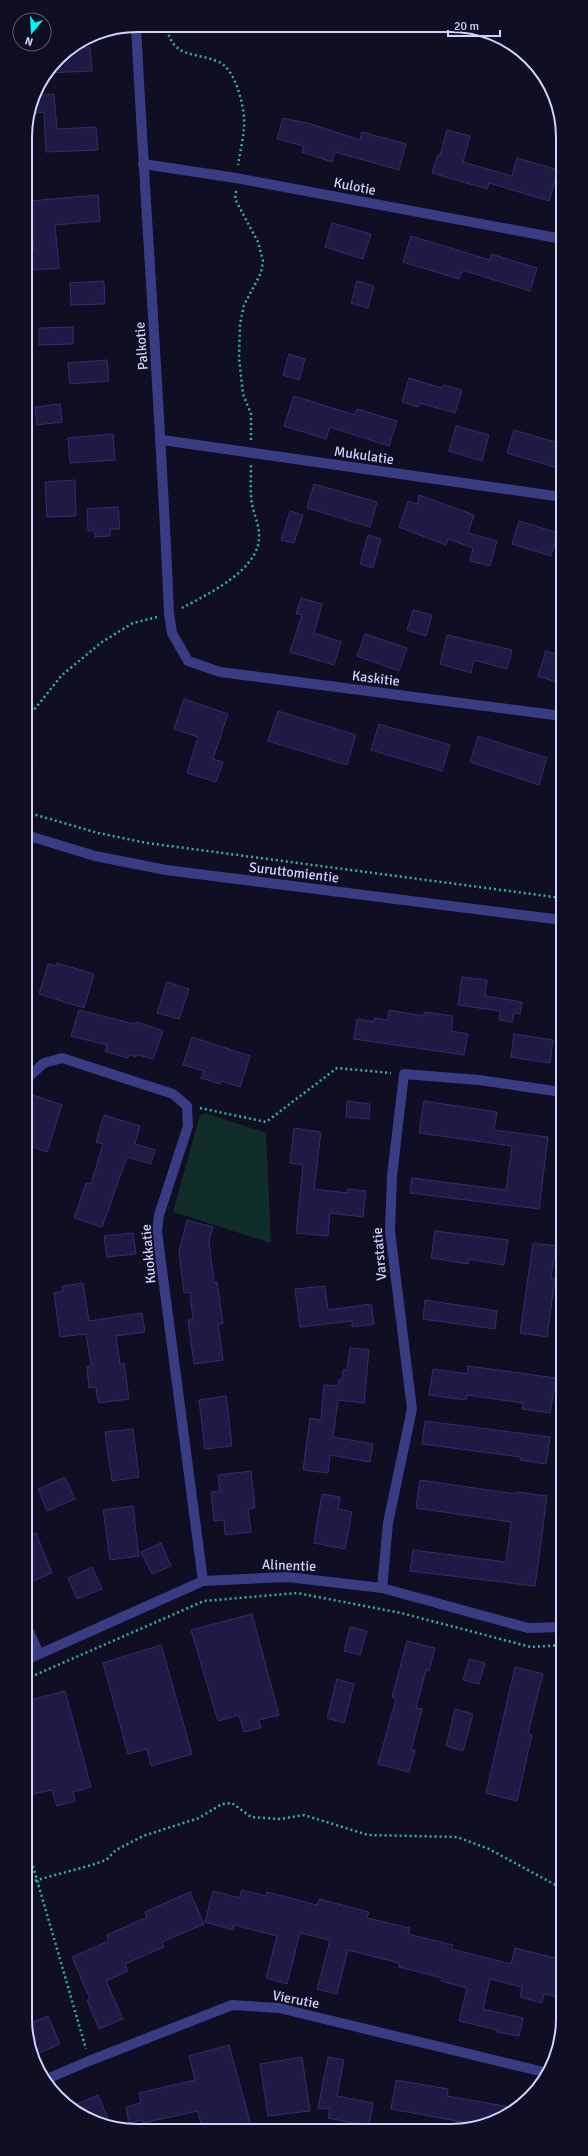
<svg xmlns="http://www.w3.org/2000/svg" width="588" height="2156" font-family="Signika,sans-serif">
  <rect width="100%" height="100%" fill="#100e23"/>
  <path fill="#112d2a" d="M205 1113 266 1133 271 1243 173 1212 200 1115Z"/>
  <g fill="#1f1a44" stroke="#342c70">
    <path d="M90 47 92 71 47 73 58 58 72 48Z"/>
    <path d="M54 94 57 129 96 127 98 150 46 152 44 112 31 114V106L33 96Z"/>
    <path d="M283 118 311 124 360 140 362 132 406 144 399 170 335 152 332 162 302 152 304 146 277 139Z"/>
    <path d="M447 130 470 136 463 162 512 176 517 158 558 170 549 201 489 183 487 189 432 173 438 155H440Z"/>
    <path d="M98 195 100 221 55 225 59 268 33 270 32 251H34L30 201Z"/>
    <path d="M332 223 371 234 363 259 325 247Z"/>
    <path d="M411 236 490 260 491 254 537 268 530 291 462 270 459 279 403 262Z"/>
    <path d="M104 281 105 304 71 305 70 283Z"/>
    <path d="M357 281 374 286 368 308 351 303Z"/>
    <path d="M73 327V344L39 345V328Z"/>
    <path d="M289 354 305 359 299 380 283 375Z"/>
    <path d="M107 360 109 381 70 384 68 363Z"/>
    <path d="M409 378 442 388 443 385 462 390 455 413 420 403 418 407 402 402Z"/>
    <path d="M294 396 355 415 357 409 397 421 389 446 330 427 326 439 284 426Z"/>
    <path d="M60 404 62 422 37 425 35 407Z"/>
    <path d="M456 426 489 435 482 461 449 451Z"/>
    <path d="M514 430 562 444V469L507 453Z"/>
    <path d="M113 434 115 460 70 463 68 438Z"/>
    <path d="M75 480 76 516 47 517 45 482Z"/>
    <path d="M314 484 377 502 370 527 307 508Z"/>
    <path d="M419 495 474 515 468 533 497 541 490 566 470 561 473 548 448 539 446 545 399 527 408 501 418 504Z"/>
    <path d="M118 507 120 529H110V536L95 537 94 530 88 531 87 509Z"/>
    <path d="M290 511 303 515 294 543 281 540Z"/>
    <path d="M519 521 558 533 551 556 512 544Z"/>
    <path d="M368 535 381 539 373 568 360 564Z"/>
    <path d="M301 598 322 604 314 633 341 642 334 665 290 652 302 615 296 614Z"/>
    <path d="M413 610 432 615 426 636 407 630Z"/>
    <path d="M365 634 407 648 399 671 357 656Z"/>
    <path d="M447 635 512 650 507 669 474 660 471 673 440 664Z"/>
    <path d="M546 651 562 656V684L538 676Z"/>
    <path d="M184 699 228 714 213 759 223 762 216 782 187 773 198 737 174 729Z"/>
    <path d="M278 711 356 735 347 765 268 741Z"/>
    <path d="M379 724 450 745 442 771 371 750Z"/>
    <path d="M478 736 547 758 539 785 470 762Z"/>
    <path d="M57 963 94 974 84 1008 39 994 48 964 56 966Z"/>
    <path d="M462 977 487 980 485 996 522 1002 520 1014 514 1013 512 1022 499 1020 500 1011 458 1005Z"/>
    <path d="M167 982 189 989 179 1019 157 1013Z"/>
    <path d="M79 1010 134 1024 137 1022 163 1031 153 1059 138 1055 135 1057 130 1055 127 1058 105 1051 107 1045 71 1036Z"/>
    <path d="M389 1010 424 1016V1012L453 1016 451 1031 468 1034 464 1055 354 1039 357 1019 374 1022 375 1018 387 1020Z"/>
    <path d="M514 1034 553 1040 550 1063 511 1057Z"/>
    <path d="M192 1037 250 1056 240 1087 221 1081 220 1084 201 1078 204 1071 183 1065Z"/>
    <path d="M30 1094 62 1105 47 1152 26 1145V1108Z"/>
    <path d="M347 1101 370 1104 369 1119 346 1117Z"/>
    <path d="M424 1101 497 1112 494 1130 548 1137 539 1209 410 1193 412 1178 506 1190 512 1146 419 1133Z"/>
    <path d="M104 1115 140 1126 135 1144 155 1150 151 1164 127 1157 102 1227 74 1218 86 1183 91 1184 103 1144 96 1142Z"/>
    <path d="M294 1128 321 1132 314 1189 348 1193V1189L366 1191 363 1217 330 1213 328 1236 296 1233 303 1165 290 1163Z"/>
    <path d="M187 1220 213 1227 209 1241 214 1283 217 1282 223 1323 218 1324 223 1360 194 1364 188 1320H193L190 1292 184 1293 179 1251Z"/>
    <path d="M435 1231 508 1240 504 1265 469 1259 468 1264 431 1258Z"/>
    <path d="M133 1233 136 1254 107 1257 104 1236Z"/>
    <path d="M533 1243 556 1246 551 1278 555 1279 547 1337 520 1333Z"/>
    <path d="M83 1283 89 1321 142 1313 145 1332 116 1336 120 1364 124 1363 129 1399 98 1403 96 1387 89 1388 87 1367 91 1366 86 1334 60 1337 54 1293 63 1291 62 1286Z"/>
    <path d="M325 1286 328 1310 371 1304 374 1324 352 1327V1321L300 1327 295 1289Z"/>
    <path d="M425 1300 497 1311 495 1329 423 1319Z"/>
    <path d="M350 1348 369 1350 364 1403 338 1400 333 1437 373 1444 370 1462 330 1455 328 1473 303 1470 310 1418 321 1420 324 1385 338 1386 339 1380H342L343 1370H347Z"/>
    <path d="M468 1366 556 1378 550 1413 522 1409 523 1403 467 1395 466 1400 429 1395 433 1369 467 1374Z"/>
    <path d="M226 1396 232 1446 205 1449 199 1400Z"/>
    <path d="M425 1421 550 1437 546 1464 520 1460 521 1457 422 1444Z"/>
    <path d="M133 1429 139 1477 112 1481 105 1432Z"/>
    <path d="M251 1471 255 1508 248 1509 251 1532 225 1535 224 1520 214 1521 211 1492 220 1491 218 1475Z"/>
    <path d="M65 1477 75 1499 47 1511 38 1489Z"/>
    <path d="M420 1480 515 1494 516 1492 547 1496 535 1586 410 1571 413 1550 506 1562 511 1522 416 1508Z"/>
    <path d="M322 1494 340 1497 338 1509 352 1512 345 1549 314 1543Z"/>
    <path d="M133 1506 139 1556 110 1560 103 1510Z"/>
    <path d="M36 1533 52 1573 26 1584V1537Z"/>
    <path d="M161 1543 171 1566 152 1574 141 1552Z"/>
    <path d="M92 1567 102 1589 77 1599 68 1578Z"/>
    <path d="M252 1614 279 1715 259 1720 261 1728 244 1732 239 1715 218 1721 191 1630Z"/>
    <path d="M350 1627 367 1631 360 1655 344 1651Z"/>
    <path d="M407 1641 435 1648 429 1671 426 1670 416 1708 422 1709 411 1750H415L409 1772 378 1764 396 1699 392 1697Z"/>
    <path d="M161 1645 192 1754 151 1766 147 1749 128 1754 103 1663Z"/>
    <path d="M469 1659 485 1663 479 1684 463 1680Z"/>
    <path d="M515 1667 543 1674 528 1734 532 1735 517 1801 486 1793Z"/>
    <path d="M337 1679 354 1684 344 1723 327 1718Z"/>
    <path d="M65 1691 91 1787 73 1792 75 1801 57 1806 52 1790 32 1794 26 1766V1701Z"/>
    <path d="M455 1709 473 1714 463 1751 446 1746Z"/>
    <path d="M242 1890 266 1896 267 1892 317 1905 319 1899 369 1912 367 1918 410 1928 408 1934 453 1945 451 1949 511 1964 515 1948 563 1960V1998L544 1994 542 2003 520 1997 522 1987 490 1979 483 2009 523 2018 519 2036 497 2032 498 2030 459 2021 467 1988 441 1981 442 1978 399 1967V1963L348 1950 337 1994 317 1989 330 1940 300 1933 287 1984 266 1978 277 1936 234 1925 233 1930 205 1922 213 1891 239 1898Z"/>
    <path d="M190 1892 204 1924 162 1942 164 1947 125 1964 128 1971 106 1981 123 2019 99 2029 87 2000 90 1999 72 1957 109 1941 107 1935 147 1917 145 1912Z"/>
    <path d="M48 2016 60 2044 35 2055 26 2034V2025Z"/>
    <path d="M229 2045 251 2125 246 2126V2129H202L198 2111 143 2123 142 2120 129 2123 126 2107 141 2103 139 2093 195 2080 189 2056Z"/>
    <path d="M302 2057 310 2111 268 2116 260 2064Z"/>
    <path d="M328 2057 344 2060 337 2096 373 2103 369 2126 328 2118 330 2108 318 2109Z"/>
    <path d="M396 2080 448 2089 447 2096 516 2108 501 2119 460 2130 462 2122 391 2109Z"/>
    <path d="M98 2095 112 2128 81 2116 70 2107Z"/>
  </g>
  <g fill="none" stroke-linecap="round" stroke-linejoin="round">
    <g stroke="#2fb5a2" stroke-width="2.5" stroke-dasharray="2 3" stroke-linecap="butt">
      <path d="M166 25C173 60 194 51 219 62 236 69 246 111 244 128 243 140 240 153 238 165"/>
      <path d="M236 191 235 199 258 242 263 261 261 273 244 305 240 324 239 358 243 394 251 414V440"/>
      <path d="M182 608C208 594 259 570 259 537 260 527 254 515 252 504 250 492 251 478 251 465"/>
      <path d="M25 721 62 675 102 642 133 623 157 617"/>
      <path d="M26 812 98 833 147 843 562 898"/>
      <path d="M200 1108 266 1122 337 1068 391 1073"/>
      <path d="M26 1679 204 1601 297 1593 401 1613 531 1647 563 1645"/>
      <path d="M26 1842 86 2049"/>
      <path d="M26 1885 37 1880 92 1865 106 1860 116 1850 143 1836 199 1818 222 1804 232 1803 251 1817 280 1819 304 1815 368 1835 457 1837 489 1849 563 1889"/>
    </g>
    <g stroke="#393c82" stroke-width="10">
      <path d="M136 25C146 222 161 418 169 614L172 633 188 661 220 672 562 716"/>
      <path d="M143 164 236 178 562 239"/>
      <path d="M162 440 562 497"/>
      <path d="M26 835 95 856 166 870 562 920"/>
      <path d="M26 1079 44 1063 62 1058 173 1094 187 1106 188 1126 159 1215 157 1232 203 1581"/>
      <path d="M382 1588 388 1523 412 1409 390 1231 392 1176 404 1074 479 1080 562 1092"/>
      <path d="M26 1624 39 1654"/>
      <path d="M26 1660 203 1581 287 1577 382 1588 528 1628 563 1627"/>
      <path d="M47 2079 89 2061 232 2005 279 2008 548 2073"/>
    </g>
  </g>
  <g text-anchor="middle" stroke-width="4" stroke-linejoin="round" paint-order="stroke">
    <g font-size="14" fill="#d2d1ff" stroke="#100e23">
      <text transform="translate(355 186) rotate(11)" y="5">Kulotie</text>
      <text transform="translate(141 346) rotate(-94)" y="5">Palkotie</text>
      <text transform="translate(364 455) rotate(8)" y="5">Mukulatie</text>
      <text transform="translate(376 678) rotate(7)" y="5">Kaskitie</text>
      <text transform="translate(294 872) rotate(7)" y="5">Suruttomientie</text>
      <text transform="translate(148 1254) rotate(-95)" y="5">Kuokkatie</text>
      <text transform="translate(379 1254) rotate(-95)" y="5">Varstatie</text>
      <text transform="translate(289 1565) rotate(2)" y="5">Alinentie</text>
      <text transform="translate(296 1999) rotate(11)" y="5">Vierutie</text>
    </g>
  </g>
  <path d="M0 0H588V2156H0ZM137 32H451A105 105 0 0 1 556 137V2019A105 105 0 0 1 451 2124H137A105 105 0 0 1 32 2019V137A105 105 0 0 1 137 32Z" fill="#100e23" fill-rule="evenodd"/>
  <path fill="none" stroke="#d2d1ff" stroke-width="2" d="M137 32H451A105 105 0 0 1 556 137V2019A105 105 0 0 1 451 2124H137A105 105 0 0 1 32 2019V137A105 105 0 0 1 137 32Z"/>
  <g transform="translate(32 32) rotate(198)"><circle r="19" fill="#100e23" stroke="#5e5c7b"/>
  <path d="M0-3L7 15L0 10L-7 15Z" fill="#01f5fa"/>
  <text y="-6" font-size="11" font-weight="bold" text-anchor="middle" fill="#d2d1ff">N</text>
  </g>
  <path d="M448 30v6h52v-6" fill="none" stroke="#d2d1ff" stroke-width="2"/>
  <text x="454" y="30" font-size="12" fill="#d2d1ff" stroke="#100e23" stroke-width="3" paint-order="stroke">20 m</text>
</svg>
